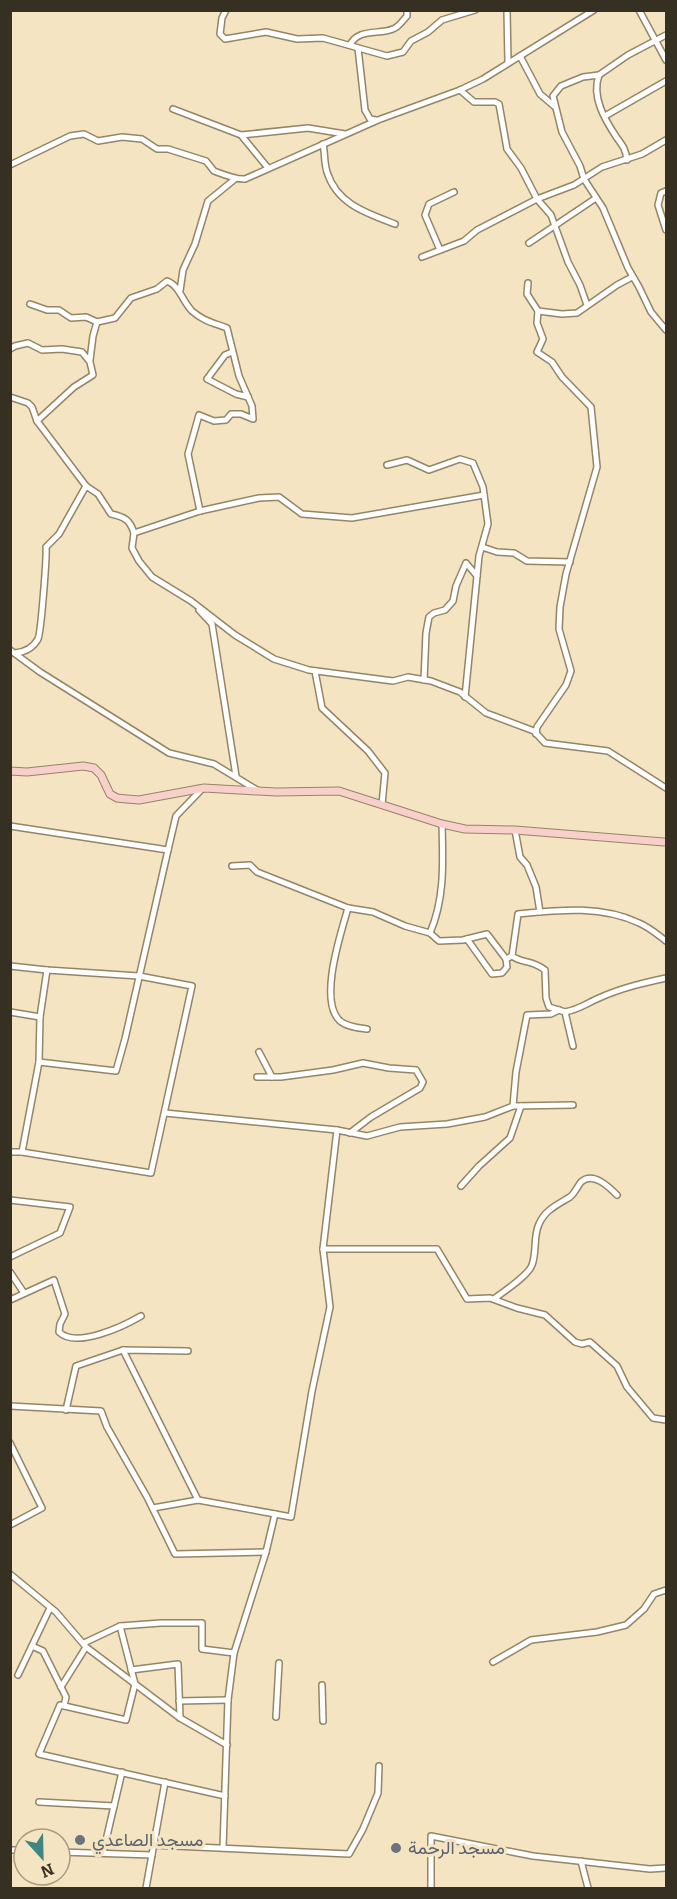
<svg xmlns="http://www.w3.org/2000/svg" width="677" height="1899" font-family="Bitter,Vazirmatn,serif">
  <rect width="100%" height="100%" fill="#f4e4c2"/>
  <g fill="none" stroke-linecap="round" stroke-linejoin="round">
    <g stroke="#948566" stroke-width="8">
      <g id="street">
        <path d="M226 10 222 18 220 34 225 39 266 32 297 39 323 38 387 56 403 52 411 41 428 32 442 20 475 10"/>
        <path d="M507 10 508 63"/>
        <path d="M639 10 666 60"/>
        <path d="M666 35 628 55 599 75 583 77 561 86 553 96 562 132 580 166 584 179 603 208 628 268 639 287 651 312 666 330"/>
        <path d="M350 45C358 28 379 35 393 29 399 27 403 20 407 16V10"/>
        <path d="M358 48 365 110 370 119 376 120"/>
        <path d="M520 56 540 94 554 106"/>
        <path d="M599 75C591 97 605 120 617 138 623 146 626 150 627 160"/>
        <path d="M460 90 474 102H495L499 104 507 149 521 168 537 199 551 215 568 262 580 285 587 305"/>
        <path d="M173 109 241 135 268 168"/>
        <path d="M605 116 666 81"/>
        <path d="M241 135 308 128 345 134"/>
        <path d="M323 144C325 153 324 163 327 172 337 204 366 213 395 224"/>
        <path d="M10 165 70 136 84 134 98 141 122 137 142 139 157 149H168L206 161 214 171C222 174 237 180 245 179L378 120 460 90 483 79 594 10"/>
        <path d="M666 191 661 193 658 205 666 230"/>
        <path d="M529 243 596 198"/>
        <path d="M440 250 425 215 429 204 454 192"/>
        <path d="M422 257 464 241 477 230 537 199 574 185 602 167 642 154 666 140"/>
        <path d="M528 283 527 294 538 311 537 323 543 339 537 352 552 362 562 377 591 407 597 467 566 574 560 607 559 629 571 671 566 685 537 727 536 734"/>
        <path d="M180 291 183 270 195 244 208 201 235 179"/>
        <path d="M30 304 47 310H59L71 318 86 317 97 322 115 318 131 298 157 289 167 281C180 286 182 301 192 311 203 321 214 323 227 328L239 376 252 406 253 419 241 414H231L226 420 214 421 199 415 188 454 200 511"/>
        <path d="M538 311 562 314 577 313 617 285 632 277"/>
        <path d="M10 349 15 346 28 343 42 350 62 349 82 352 90 362 93 375 74 387 37 421"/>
        <path d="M232 352 225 355 207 379 236 394 248 397"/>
        <path d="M90 360 93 336 97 322"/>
        <path d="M10 397 28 403 32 407 37 421 86 486 98 494 111 514C125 517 130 520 134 533"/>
        <path d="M387 465 407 460 429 470 460 459 473 463 483 487 488 524 479 556 465 697"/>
        <path d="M484 495 352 518 302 514 279 497 259 498 200 511 134 533 132 548 139 561 152 577 191 601 235 635 274 659 309 670 393 681 408 677 431 681 460 692 486 713 534 731 545 743 608 751 666 788"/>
        <path d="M482 547 497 552 514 553 527 561 570 562"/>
        <path d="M199 610 212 624 236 776"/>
        <path d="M10 650 40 672 169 753 214 764 257 790"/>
        <path d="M15 653C25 652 33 648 38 639 41 633 47 555 46 547L59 534 86 486"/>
        <path d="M315 671 322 708 368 751 385 773 382 804"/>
        <path d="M424 680 426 633 429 617 434 613 445 610 453 601 456 586 466 563 477 576"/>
        <path d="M10 826 168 850 176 816 202 789"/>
        <path d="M515 830 520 857 527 865 536 887 540 912"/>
        <path d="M232 866 250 865 257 872 348 908 373 912 405 926 430 933C445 898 443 862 442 824"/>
        <path d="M348 908C341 933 318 1001 340 1021 347 1027 359 1028 367 1029"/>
        <path d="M430 933 439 941 463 940 487 934 506 959 512 956 518 914C559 910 601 905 639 923 649 927 658 935 666 941"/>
        <path d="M467 939 492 974 502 973 507 967 506 959"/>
        <path d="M512 956C523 964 531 959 545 970L546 998 549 1007 565 1012 573 1046"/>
        <path d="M10 966 47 970 139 976 192 986 151 1173 22 1152H10"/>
        <path d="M10 1012 40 1017 47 970"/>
        <path d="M565 1012C580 1009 585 1004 599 998 621 988 643 983 666 978"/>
        <path d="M259 1052 272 1077"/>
        <path d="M39 1062 116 1071 125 1039 168 850"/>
        <path d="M257 1077H281L333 1070 363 1063 389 1068 416 1070 423 1082 420 1088 371 1117 350 1133"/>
        <path d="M513 1106 516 1072 527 1015 551 1014 559 1010"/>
        <path d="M165 1113 337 1130 367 1136 400 1127 447 1124 485 1117 513 1106 573 1105"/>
        <path d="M22 1152 39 1062 40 1017"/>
        <path d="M461 1186 479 1166 510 1138 521 1106"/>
        <path d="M10 1200 70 1207 60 1233 10 1257"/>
        <path d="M323 1249H437L467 1299 490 1298 517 1308 545 1315 575 1342 582 1344 590 1342 617 1366 627 1387 653 1418 666 1420"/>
        <path d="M10 1272 24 1293"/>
        <path d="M494 1299C503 1292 528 1276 532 1265 537 1252 533 1237 539 1224 545 1210 557 1205 570 1197 575 1193 577 1187 581 1182 593 1171 609 1187 617 1195"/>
        <path d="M10 1300 54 1280 65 1314 60 1324 59 1332C76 1349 124 1326 141 1316"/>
        <path d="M123 1350 198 1500"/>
        <path d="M10 1406 101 1411 107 1427 147 1497 175 1554 266 1552"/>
        <path d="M66 1410 76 1366 123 1350 188 1351"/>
        <path d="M10 1443 42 1508 10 1525"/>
        <path d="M153 1508 198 1500 275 1514 266 1552 234 1653 228 1700 223 1848"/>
        <path d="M275 1514 291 1517 312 1391 330 1307 323 1249 337 1130"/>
        <path d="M10 1574 56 1612 86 1647 180 1718 227 1745"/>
        <path d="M120 1626 135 1684 126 1720 60 1705 39 1754 225 1796"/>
        <path d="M84 1643 120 1626 161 1623H202V1649L234 1653"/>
        <path d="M32 1646 43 1651 66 1697 64 1706"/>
        <path d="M493 1662 531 1640 597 1632 626 1625 644 1609 654 1594 666 1590"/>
        <path d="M131 1670 178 1664 180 1718"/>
        <path d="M18 1675 50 1608"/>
        <path d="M322 1685 323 1721"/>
        <path d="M61 1687 86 1647"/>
        <path d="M179 1701 228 1700"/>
        <path d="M276 1717 279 1663"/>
        <path d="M39 1802 114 1806"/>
        <path d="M153 1845 349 1854 363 1829 378 1793 379 1766"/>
        <path d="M10 1850H24"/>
        <path d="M60 1852 152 1855"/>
        <path d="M103 1853 122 1772"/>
        <path d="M581 1861 588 1888"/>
        <path d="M146 1888 165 1782"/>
        <path d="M431 1888V1836L533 1856 650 1869 666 1868"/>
      </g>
    </g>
    <g stroke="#948566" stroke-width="9">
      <path id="secondary" d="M10 771 27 772 83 766 94 768 101 775 110 794 117 798 127 799 139 800 204 788 276 792 339 791 442 824 465 829 515 830 664 842"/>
    </g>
    <use href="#street" stroke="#fff" stroke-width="5"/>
    <use href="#secondary" stroke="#f8cfca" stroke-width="7"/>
  </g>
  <g fill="#6b7280" stroke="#f4e4c2" stroke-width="2">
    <circle cx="80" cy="1840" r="6"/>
    <circle cx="396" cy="1848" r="6"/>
  </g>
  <g text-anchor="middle" stroke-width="6" stroke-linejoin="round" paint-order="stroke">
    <g font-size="18" fill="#5b616d" stroke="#f4e4c2" text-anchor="start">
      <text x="92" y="1846">مسجد الصاعدي</text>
      <text x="408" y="1854">مسجد الرحمة</text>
    </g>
  </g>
  <rect width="677" height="1899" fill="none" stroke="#363023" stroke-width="24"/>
  <g transform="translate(42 1857) rotate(158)"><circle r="28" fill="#f4e4c2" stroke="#a89c82" stroke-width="1.5"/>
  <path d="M0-4.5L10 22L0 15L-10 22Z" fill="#3f8680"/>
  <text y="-9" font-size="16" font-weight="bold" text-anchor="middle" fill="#363023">N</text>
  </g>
</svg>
